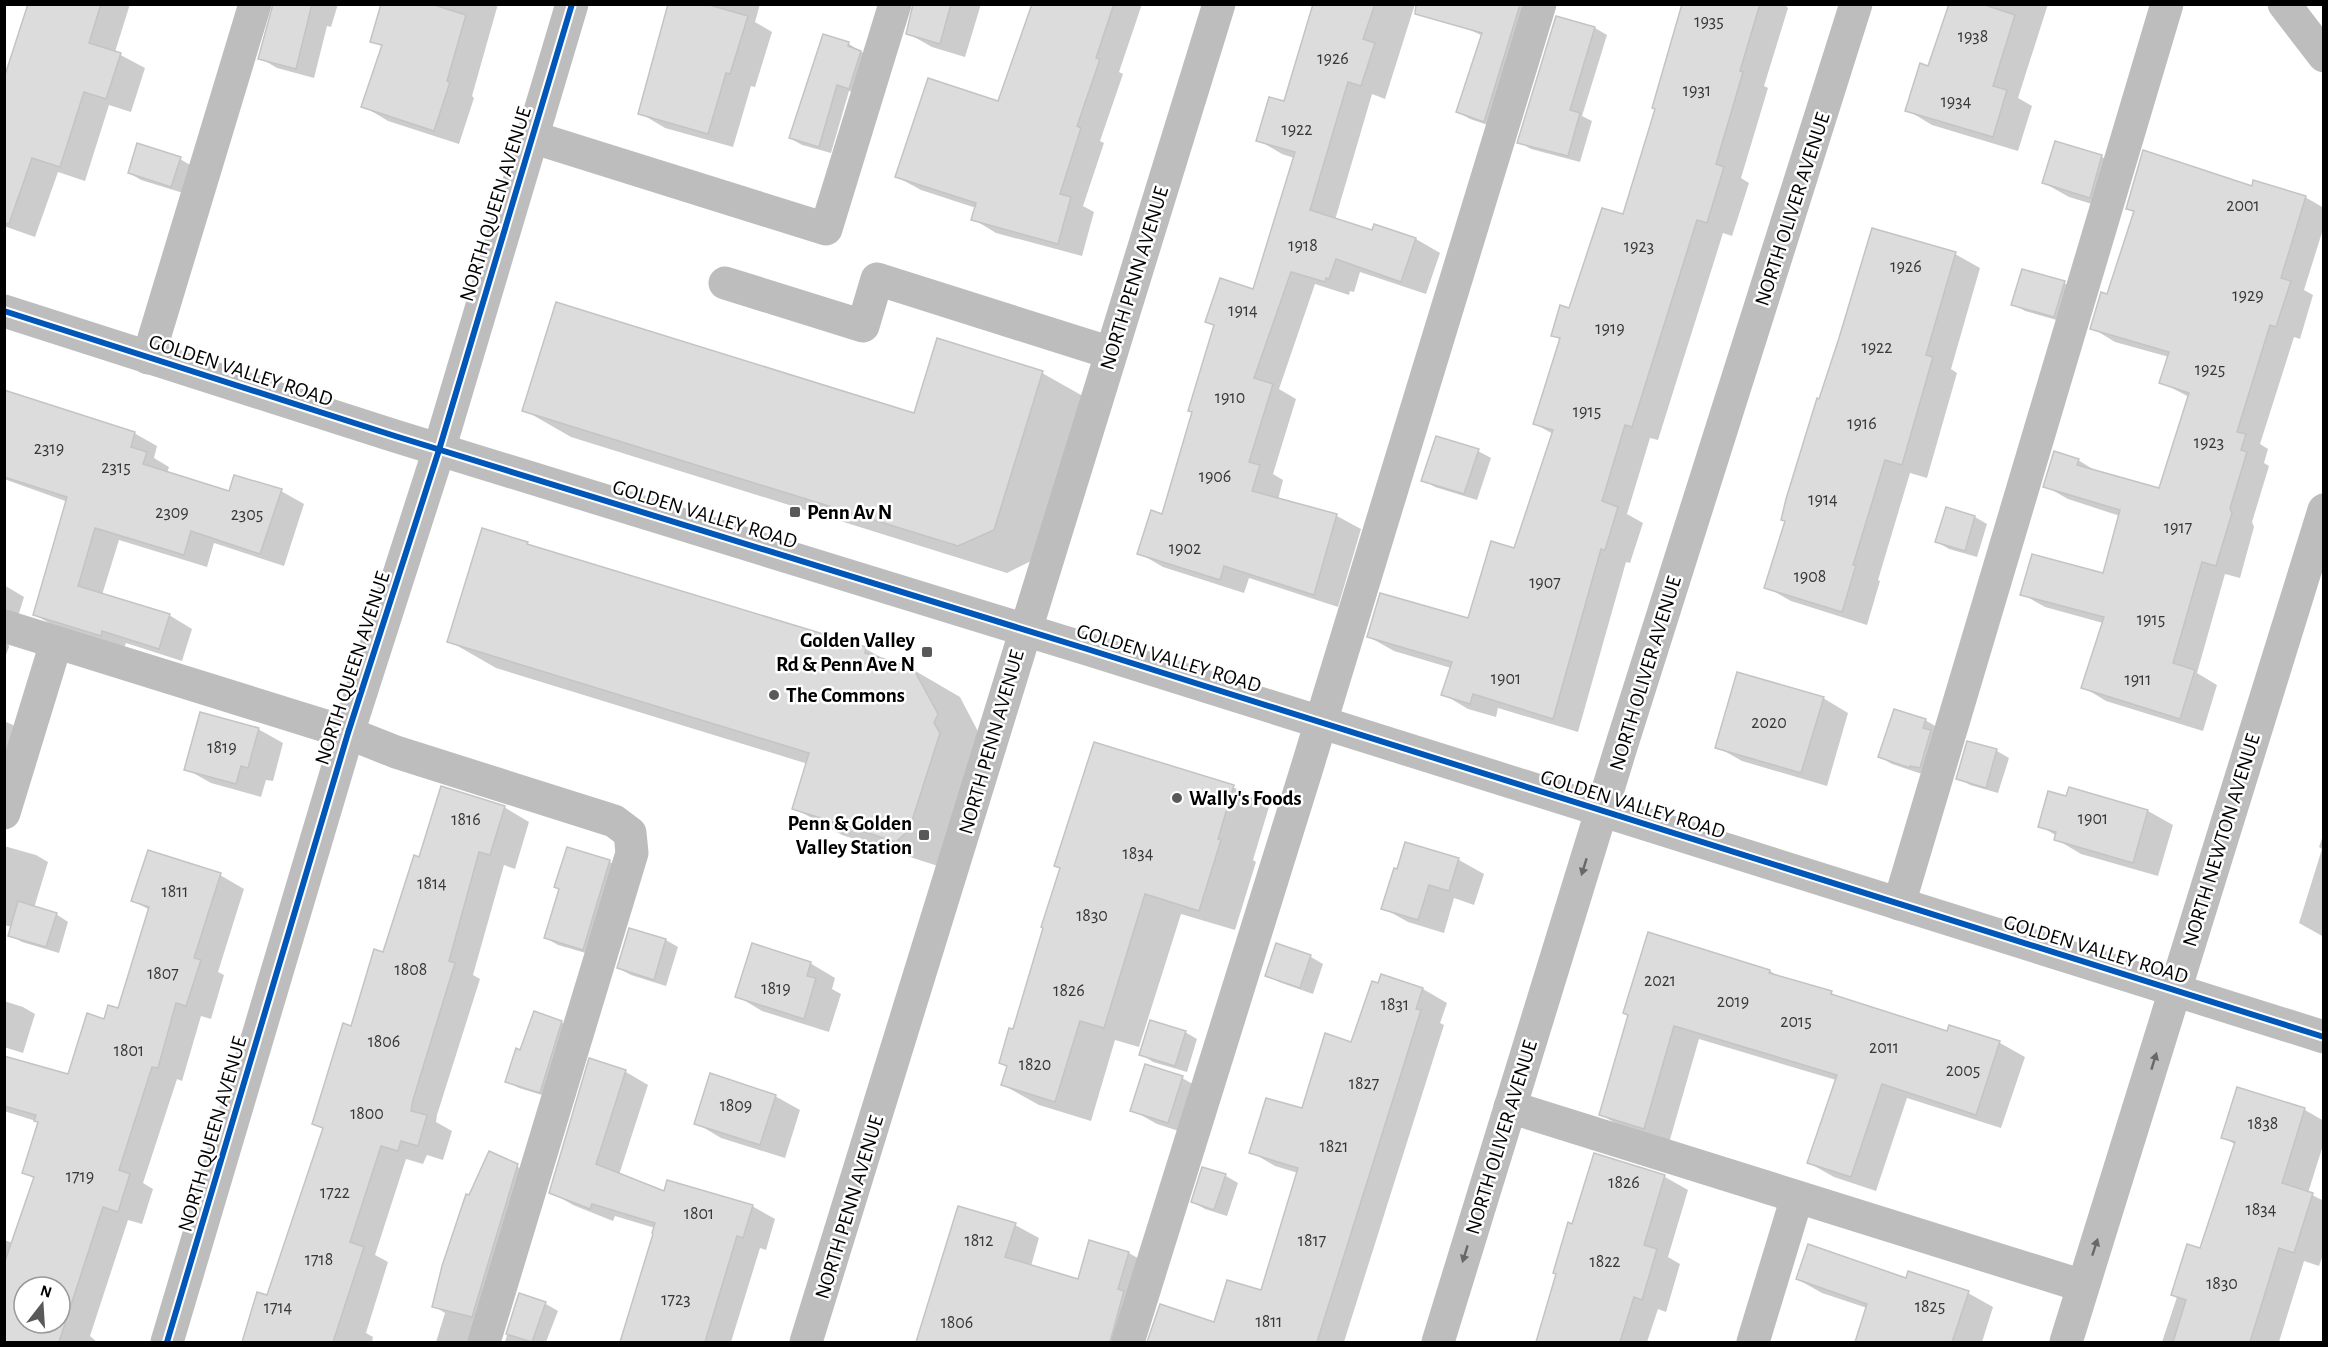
<svg xmlns="http://www.w3.org/2000/svg" width="2328" height="1347" font-family="'Alegreya Sans',sans-serif">
  <rect width="100%" height="100%" fill="#fff"/>
  <g fill="#0003" fill-rule="evenodd">
    <path d="M29 4H130L115 52 145 68 131 112 109 105 85 181 58 172 35 237 4 226V83Z"/>
    <path d="M275 4H338L331 27 327 26 314 78 277 68 260 58Z"/>
    <path d="M383 4H498L472 96 474 98 459 144 388 121 363 106 383 47 372 41Z"/>
    <path d="M670 4H760L755 22 772 32 755 87 751 86 733 147 665 128 640 113Z"/>
    <path d="M915 4H981L965 57 932 47 907 33Z"/>
    <path d="M1032 4H1142L1119 72 1123 74 1100 141 1104 143 1083 206 1094 212 1082 256 996 233 973 219 976 208 921 190 897 177 999 103Z"/>
    <path d="M1315 4H1415L1385 99 1372 94 1335 220 1373 232 1375 226 1416 239 1440 253 1426 294 1360 272 1354 292 1350 291 1349 295 1315 284 1279 389 1296 399 1273 474 1283 480 1278 500 1337 516 1361 529 1338 607 1249 578 1244 593 1163 567 1139 553 1163 516 1193 412 1215 326 1207 321 1254 291 1294 158 1282 154 1258 140 1285 103Z"/>
    <path d="M1470 4H1517L1532 12 1497 128 1470 119 1458 112 1483 36 1464 27Z"/>
    <path d="M1684 4H1784L1788 8 1764 86 1768 88 1741 178 1749 183 1732 236 1723 233 1658 440 1650 438 1627 514 1643 523 1630 563 1626 562 1578 732 1498 708 1496 717 1468 709 1443 694 1451 668 1394 651 1369 637 1469 620 1515 550 1553 434 1535 424 1561 340 1553 335 1570 310 1624 216 1656 109Z"/>
    <path d="M1951 4H2048L2018 98 2032 106 2018 151 1932 125 1907 110 1929 68Z"/>
    <path d="M1557 16 1595 28 1607 35 1582 116 1592 121 1580 162 1531 149 1519 142Z"/>
    <path d="M824 36 849 44 873 59 862 95 849 91 831 153 802 145 790 138Z"/>
    <path d="M2056 142 2102 157 2127 171 2115 211 2069 197 2044 183Z"/>
    <path d="M180 159 192 166 183 193 141 180 129 173Z"/>
    <path d="M2253 188 2305 197 2324 208V226L2304 290 2313 295 2300 339 2294 337 2260 444 2268 449 2264 463 2269 466 2252 522 2254 527 2240 578 2225 574 2197 673 2217 685 2203 731 2106 701 2083 687 2103 623 2045 607 2022 594 2104 575 2120 516 2068 499 2045 486 2078 460 2099 473 2160 490 2189 397 2161 382 2169 357 2115 342 2092 328 2108 295 2135 213 2127 208Z"/>
    <path d="M1955 254 1980 268 1951 369 1957 373 1927 478 1910 473 1878 580 1880 581 1867 625 1791 601 1766 587 1820 401Z"/>
    <path d="M2064 283 2076 290 2067 323 2025 311 2013 304Z"/>
    <path d="M1042 373 1090 400 1041 556 1007 573 571 437 524 410 915 415Z"/>
    <path d="M4 391 134 433 157 446 154 458 169 467 167 473 230 493 281 491 304 504 284 566 214 543 207 567 119 540 102 595 169 615 192 629 182 661 126 643 124 648 58 628 35 615 68 502 4 479Z"/>
    <path d="M1437 438 1478 451 1491 458 1477 500 1435 487 1423 480Z"/>
    <path d="M1947 509 1975 517 1987 524 1977 557 1949 549 1937 542Z"/>
    <path d="M527 543 538 549 866 649 889 662 912 669 960 697 984 743 944 868 842 835 794 808 808 764 496 668 449 641Z"/>
    <path d="M4 585 24 597 16 623 7 634 9 647 4 660Z"/>
    <path d="M1823 698 1848 713 1827 786 1742 761 1717 747Z"/>
    <path d="M1925 720 1937 727 1922 774 1892 764 1880 757Z"/>
    <path d="M4 721 24 730 4 764Z"/>
    <path d="M258 729 283 743 273 781 266 780 261 797 211 783 186 769Z"/>
    <path d="M1968 742 1997 751 2009 758 1998 793 1970 785 1958 778Z"/>
    <path d="M1233 787 1269 807 1253 860 1256 862 1235 930 1181 914 1139 1047 1115 1040 1091 1121 1039 1105 1003 1085 1008 1067 1000 1062 1014 1030Z"/>
    <path d="M2070 788 2148 811 2173 825 2158 876 2081 854 2056 839 2057 836 2040 826 2067 798Z"/>
    <path d="M504 807 529 822 515 869 504 865 473 975 480 979 437 1115 436 1122 452 1131 443 1160 427 1155 423 1164 406 1159 375 1255 388 1262 366 1333 373 1337 372 1342H255L245 1337 268 1297 324 1129 314 1123 420 859Z"/>
    <path d="M2324 832V937L2299 923 2322 849 2319 847Z"/>
    <path d="M1406 844 1459 860 1484 874 1474 905 1454 898 1444 933 1408 922 1383 908Z"/>
    <path d="M4 846 36 855 48 862 34 908 56 914 68 922 59 953 22 942 10 935 12 927 4 925Z"/>
    <path d="M568 849 610 862 622 869 596 956 558 945 546 938 561 889Z"/>
    <path d="M220 875 244 889 218 972 224 975 211 1019 201 1016 182 1081 177 1079 143 1183 153 1189 142 1224 128 1220 90 1336 97 1342H4V1240L13 1243 35 1179 24 1172 39 1122 4 1111V1057L69 1076 105 1021 119 1010 150 910 133 901ZM24 1287H60V1323H24Z"/>
    <path d="M630 929 666 940 678 947 666 986 631 975 618 968Z"/>
    <path d="M1649 933 1770 971 1783 979 1831 993 1843 999 1948 1033 1950 1027 2000 1043 2025 1057 2001 1128 1907 1098 1876 1191 1834 1177 1809 1163 1836 1080 1699 1039 1669 1143 1626 1129 1601 1115 1630 1015Z"/>
    <path d="M1277 945 1311 957 1323 964 1313 994 1279 982 1266 975Z"/>
    <path d="M810 963 835 978 832 989 841 994 829 1032 762 1011 737 996Z"/>
    <path d="M1382 976 1423 989 1447 1003 1440 1023 1444 1025 1344 1342H1149L1161 1305 1215 1324 1262 1292 1298 1173 1275 1166 1251 1152 1303 1110 1352 1044Z"/>
    <path d="M4 1001 23 1007 35 1014 23 1053 4 1047Z"/>
    <path d="M561 1022 573 1029 552 1098 519 1088 507 1081 521 1052Z"/>
    <path d="M1185 1032 1197 1039 1187 1072 1153 1062 1141 1054Z"/>
    <path d="M590 1060 626 1072 648 1085 619 1175 665 1193 752 1206 775 1219 766 1250 760 1248 731 1342H622L655 1234V1228L615 1216 613 1221 573 1205 551 1192Z"/>
    <path d="M1182 1078 1207 1092 1194 1136 1157 1124 1132 1110Z"/>
    <path d="M2238 1089 2305 1110 2324 1121V1142L2308 1193 2324 1201V1252L2319 1266 2304 1261 2279 1342H2162L2177 1297 2201 1250 2236 1145 2222 1137Z"/>
    <path d="M775 1096 800 1110 785 1158 721 1138 696 1123Z"/>
    <path d="M489 1153 530 1173 478 1342H436L445 1313 434 1306 470 1197Z"/>
    <path d="M1595 1155 1665 1177 1688 1190 1668 1257 1680 1264 1666 1312 1658 1309 1647 1342H1536Z"/>
    <path d="M1203 1169 1226 1176 1238 1183 1227 1216 1205 1209 1193 1202Z"/>
    <path d="M959 1207 1015 1225 1039 1238 1031 1266 1079 1281 1090 1242 1129 1253 1153 1267 1136 1342H918Z"/>
    <path d="M1797 1279 1907 1280 1968 1293 1993 1307 1982 1342H1856L1867 1308 1822 1293Z"/>
    <path d="M519 1295 546 1304 558 1311 546 1342H505Z"/>
  </g>
  <g fill="#dcdcdc" stroke="#c4c4c4" stroke-width="1.5" fill-rule="evenodd">
    <path d="M28 4H101L89 43 121 53 106 99 84 92 60 167 32 158 9 224 4 223V78Z"/>
    <path d="M273 4H312L296 69 258 59Z"/>
    <path d="M381 4H431L466 15 447 81 450 82 434 131 361 107 382 45 370 42Z"/>
    <path d="M668 4H706L748 16 730 74 726 73 708 134 638 114Z"/>
    <path d="M913 4H951L940 44 906 34Z"/>
    <path d="M1032 4H1114L1096 58 1100 59 1077 126 1081 128 1060 194 1071 197 1058 244 971 220 976 203 895 177 928 78 998 101Z"/>
    <path d="M1313 4H1375L1363 39 1375 43 1361 86 1348 82 1310 210 1372 230 1374 224 1416 238 1401 282 1336 259 1329 279 1326 278 1325 282 1291 272 1254 378 1273 384 1249 462 1260 465 1252 491 1337 514 1314 595 1224 566 1220 580 1137 554 1151 510 1162 514 1192 412 1188 411 1214 325 1205 322 1220 278 1253 289 1295 152 1256 141 1269 97 1284 101Z"/>
    <path d="M1416 4 1520 5 1484 122 1456 112 1482 33 1415 14Z"/>
    <path d="M1682 4H1760L1740 71 1743 72 1716 164 1724 167 1707 223 1697 220 1632 427 1625 425 1602 501 1618 507 1605 550 1601 549 1553 719 1473 694 1470 704 1441 695 1452 662 1367 637 1380 593 1468 618 1491 541 1514 548 1553 430 1533 424 1560 338 1551 336 1560 305 1569 308 1602 208 1623 214 1655 109 1652 108Z"/>
    <path d="M1949 4H1982L2015 15 1993 86 2007 90 1993 137 1905 111 1920 63 1928 66Z"/>
    <path d="M1556 16 1595 27 1570 110 1580 113 1568 156 1517 143Z"/>
    <path d="M823 34 849 42 848 46 861 51 849 89 837 85 819 147 789 138Z"/>
    <path d="M2055 141 2102 155 2090 198 2042 183Z"/>
    <path d="M137 143 181 157 171 187 128 173Z"/>
    <path d="M2143 150 2252 186 2253 180 2306 196 2281 278 2291 281 2276 327 2270 325 2237 432 2246 434 2241 450 2247 452 2230 508 2232 513 2216 566 2202 562 2173 663 2195 670 2180 719 2081 688 2104 617 2020 595 2032 554 2103 573 2120 510 2043 487 2054 451 2079 459 2077 465 2159 488 2189 393 2159 383 2169 352 2090 329 2101 292 2107 294 2134 211 2126 209Z"/>
    <path d="M1872 228 1956 252 1926 355 1933 357 1902 465 1885 460 1853 565H1856L1842 612 1764 588 1785 521 1781 520 1786 499 1817 398 1819 399 1839 338Z"/>
    <path d="M2022 269 2065 281 2054 317 2011 305Z"/>
    <path d="M556 302 914 413 937 338 1043 371 994 530 958 546 522 411Z"/>
    <path d="M4 390 135 432 131 447 147 452 143 464 229 491 234 475 282 489 260 554 191 531 184 555 95 528 78 586 170 614 159 649 102 631 101 636 33 615 67 497 4 477Z"/>
    <path d="M1436 436 1479 449 1464 494 1421 481Z"/>
    <path d="M1946 507 1975 516 1965 551 1935 542Z"/>
    <path d="M482 528 528 542 527 544 866 647 865 653 913 668 938 714 934 723 940 733 909 830 896 842 792 809 809 753 447 642Z"/>
    <path d="M1737 672 1824 697 1801 773 1715 748Z"/>
    <path d="M1894 709 1926 719 1923 728 1931 730 1920 768 1910 766V768L1878 757Z"/>
    <path d="M200 712 259 728 248 768 241 766 236 784 184 770Z"/>
    <path d="M1967 741 1997 749 1986 788 1956 779Z"/>
    <path d="M1094 742 1234 785 1218 839 1221 840 1199 911 1145 894 1104 1028 1080 1021 1055 1102 1001 1085 1007 1066 999 1063 1009 1028 1013 1029 1043 928 1041 927 1060 868 1054 866Z"/>
    <path d="M441 786 505 806 490 855 479 852 449 961 455 963 413 1100 411 1111 427 1115 418 1146 401 1141 398 1151 381 1146 350 1242 364 1247 333 1342H242L257 1292 267 1295 323 1128 312 1124 343 1023 351 1026 374 949 383 952 414 855 419 857Z"/>
    <path d="M2069 787 2148 810 2133 863 2054 840 2056 832 2038 827 2048 791 2066 796Z"/>
    <path d="M1405 842 1459 858 1449 891 1429 885 1418 920 1381 909 1394 868 1397 869Z"/>
    <path d="M567 847 610 860 583 950 544 938 559 889 554 887Z"/>
    <path d="M148 850 221 873 194 958 201 960 186 1006 176 1003 158 1068 152 1067 119 1170 130 1174 118 1212 103 1207 59 1342H4V1264L34 1177 22 1173 38 1122 34 1121 36 1115 4 1106V1056L68 1074 87 1013 104 1019 108 1005 118 1008 149 907 131 901ZM24 1287H60V1323H24Z"/>
    <path d="M18 901 57 913 46 947 8 936Z"/>
    <path d="M629 928 666 939 654 980 617 968Z"/>
    <path d="M1648 932 1770 970 1769 973 1832 991 1831 994 1947 1031 1949 1025 2000 1041 1976 1115 1882 1084 1851 1177 1807 1163 1837 1075 1674 1026 1644 1129 1599 1115 1628 1015 1623 1013Z"/>
    <path d="M752 943 811 962 807 976 816 978 804 1019 735 997Z"/>
    <path d="M1276 943 1311 955 1300 988 1265 976Z"/>
    <path d="M1381 974 1423 988 1416 1009 1421 1010 1317 1342H1147L1160 1304 1214 1322 1227 1280 1261 1290 1298 1168 1249 1153 1266 1098 1302 1108 1325 1033 1351 1042 1372 981 1378 983Z"/>
    <path d="M534 1011 562 1021 540 1093 505 1082 516 1048 520 1050Z"/>
    <path d="M1150 1020 1186 1031 1175 1066 1139 1055Z"/>
    <path d="M589 1058 626 1070 596 1164 664 1191 667 1180 753 1205 743 1238 737 1236 705 1342H620L653 1234 652 1233 655 1223 592 1204 590 1209 549 1193Z"/>
    <path d="M1145 1064 1183 1076 1168 1123 1130 1111Z"/>
    <path d="M710 1073 776 1095 760 1145 694 1124Z"/>
    <path d="M2237 1087 2305 1108 2282 1183 2313 1193 2294 1253 2279 1248 2250 1342H2173L2186 1300 2171 1295 2187 1244 2200 1248 2235 1142 2221 1138Z"/>
    <path d="M489 1151 518 1164 472 1317 432 1307 442 1266 466 1194 469 1195Z"/>
    <path d="M1594 1153 1665 1175 1644 1245 1657 1249 1642 1300 1634 1297 1620 1342H1536L1556 1274 1553 1273 1568 1222 1572 1224Z"/>
    <path d="M1202 1167 1226 1174 1214 1210 1191 1202Z"/>
    <path d="M958 1206 1016 1223 1005 1257 1078 1279 1089 1240 1129 1252 1118 1289 1124 1291 1110 1342H916Z"/>
    <path d="M1808 1244 1906 1278 1908 1271 1969 1291 1952 1342H1855L1867 1304 1796 1279Z"/>
    <path d="M519 1293 546 1302 532 1342 506 1334Z"/>
  </g>
  <g fill="none" stroke-linecap="round" stroke-linejoin="round">
    <g stroke="#bdbdbd" stroke-width="33">
      <path d="M2284 4 2324 56"/>
      <path d="M532 137 826 229 895 4"/>
      <path d="M725 283 863 326 877 279 1111 353"/>
      <path d="M4 311 395 436 1087 649 2324 1037"/>
      <path d="M148 358 255 4"/>
      <path d="M4 626 348 733 396 752 614 821 630 833 632 853 484 1342"/>
      <path d="M4 813 56 643"/>
      <path d="M1899 904 2167 4"/>
      <path d="M1510 1107 2083 1286"/>
      <path d="M167 1342 348 733 439 450 572 4"/>
      <path d="M1128 1342 1306 771 1540 4"/>
      <path d="M1438 1342 1621 747 1856 4"/>
      <path d="M1753 1342 1797 1197"/>
      <path d="M2066 1342 2324 510"/>
    </g>
    <path stroke="#bdbdbd" stroke-width="33" d="M806 1342C945 897 1081 450 1219 4"/>
    <g stroke="#fff" stroke-width="10">
      <g id="cycleway">
        <path d="M4 311 395 436 1087 649 2324 1037"/>
        <path d="M167 1342 348 733 439 450 572 4"/>
      </g>
    </g>
    <use href="#cycleway" stroke="#0057b8" stroke-width="6"/>
  </g>
  <defs><path id="oneway-solid" d="M-6-.8H1V-3.2L6.5 0L1 3.2V.8H-6Z" transform="scale(1.5)"/></defs>
  <g fill="#686868">
    <use href="#oneway-solid" transform="translate(1584 867) rotate(107)"/>
    <use href="#oneway-solid" transform="translate(2154 1061) rotate(-73)"/>
    <use href="#oneway-solid" transform="translate(2095 1247) rotate(-72)"/>
    <use href="#oneway-solid" transform="translate(1465 1254) rotate(107)"/>
  </g>
  <g fill="#595959" stroke="#fff" stroke-width="2">
    <rect x="789" y="506" width="12" height="12" rx="3"/>
    <rect x="921" y="646" width="12" height="12" rx="3"/>
    <circle cx="774" cy="695" r="6"/>
    <circle cx="1177" cy="798" r="6"/>
    <rect x="918" y="829" width="12" height="12" rx="3"/>
  </g>
  <g text-anchor="middle" stroke-width="5" stroke-linejoin="round" paint-order="stroke">
    <g font-size="18" fill="#373737">
      <text x="1709" y="27">1935</text>
      <text x="1973" y="42">1938</text>
      <text x="1333" y="64">1926</text>
      <text x="1697" y="96">1931</text>
      <text x="1956" y="107">1934</text>
      <text x="1297" y="135">1922</text>
      <text x="2243" y="211">2001</text>
      <text x="1303" y="251">1918</text>
      <text x="1639" y="252">1923</text>
      <text x="1906" y="272">1926</text>
      <text x="2248" y="301">1929</text>
      <text x="1243" y="316">1914</text>
      <text x="1610" y="334">1919</text>
      <text x="1877" y="353">1922</text>
      <text x="2210" y="375">1925</text>
      <text x="1230" y="403">1910</text>
      <text x="1587" y="417">1915</text>
      <text x="1862" y="429">1916</text>
      <text x="2209" y="448">1923</text>
      <text x="49" y="454">2319</text>
      <text x="116" y="473">2315</text>
      <text x="1215" y="482">1906</text>
      <text x="1823" y="505">1914</text>
      <text x="172" y="518">2309</text>
      <text x="247" y="520">2305</text>
      <text x="2178" y="533">1917</text>
      <text x="1185" y="554">1902</text>
      <text x="1810" y="582">1908</text>
      <text x="1545" y="588">1907</text>
      <text x="2151" y="625">1915</text>
      <text x="1506" y="684">1901</text>
      <text x="2138" y="685">1911</text>
      <text x="1769" y="728">2020</text>
      <text x="222" y="753">1819</text>
      <text x="2093" y="824">1901</text>
      <text x="466" y="825">1816</text>
      <text x="1138" y="859">1834</text>
      <text x="432" y="889">1814</text>
      <text x="175" y="897">1811</text>
      <text x="1092" y="921">1830</text>
      <text x="411" y="975">1808</text>
      <text x="163" y="979">1807</text>
      <text x="1660" y="986">2021</text>
      <text x="776" y="994">1819</text>
      <text x="1069" y="996">1826</text>
      <text x="1733" y="1007">2019</text>
      <text x="1395" y="1010">1831</text>
      <text x="1796" y="1027">2015</text>
      <text x="384" y="1047">1806</text>
      <text x="1884" y="1053">2011</text>
      <text x="129" y="1056">1801</text>
      <text x="1035" y="1070">1820</text>
      <text x="1963" y="1076">2005</text>
      <text x="1364" y="1089">1827</text>
      <text x="736" y="1111">1809</text>
      <text x="367" y="1119">1800</text>
      <text x="2263" y="1129">1838</text>
      <text x="1334" y="1152">1821</text>
      <text x="80" y="1182">1719</text>
      <text x="1624" y="1188">1826</text>
      <text x="335" y="1198">1722</text>
      <text x="2261" y="1215">1834</text>
      <text x="699" y="1219">1801</text>
      <text x="979" y="1246">1812</text>
      <text x="1312" y="1246">1817</text>
      <text x="319" y="1265">1718</text>
      <text x="1605" y="1267">1822</text>
      <text x="2222" y="1289">1830</text>
      <text x="676" y="1305">1723</text>
      <text x="1930" y="1312">1825</text>
      <text x="278" y="1313">1714</text>
      <text x="1269" y="1327">1811</text>
      <text x="957" y="1328">1806</text>
    </g>
    <g font-size="21" fill="#000" stroke="#fff">
      <text transform="translate(495 204) rotate(-73)" y="7">NORTH QUEEN AVENUE</text>
      <text transform="translate(1792 209) rotate(-72)" y="7">NORTH OLIVER AVENUE</text>
      <text transform="translate(1134 278) rotate(-73)" y="7">NORTH PENN AVENUE</text>
      <text transform="translate(241 370) rotate(18)" y="7">GOLDEN VALLEY ROAD</text>
      <text transform="translate(705 514) rotate(17)" y="7">GOLDEN VALLEY ROAD</text>
      <text transform="translate(1169 658) rotate(17)" y="7">GOLDEN VALLEY ROAD</text>
      <text transform="translate(352 668) rotate(-72)" y="7">NORTH QUEEN AVENUE</text>
      <text transform="translate(1645 673) rotate(-73)" y="7">NORTH OLIVER AVENUE</text>
      <text transform="translate(991 742) rotate(-74)" y="7">NORTH PENN AVENUE</text>
      <text transform="translate(1633 804) rotate(17)" y="7">GOLDEN VALLEY ROAD</text>
      <text transform="translate(2221 840) rotate(-73)" y="7">NORTH NEWTON AVENUE</text>
      <text transform="translate(2096 949) rotate(17)" y="7">GOLDEN VALLEY ROAD</text>
      <text transform="translate(212 1134) rotate(-74)" y="7">NORTH QUEEN AVENUE</text>
      <text transform="translate(1501 1137) rotate(-73)" y="7">NORTH OLIVER AVENUE</text>
      <text transform="translate(849 1207) rotate(-73)" y="7">NORTH PENN AVENUE</text>
    </g>
    <g font-size="21" font-weight="bold" fill="#000" stroke="#fff" text-anchor="start">
      <text x="807" y="519">Penn Av N</text>
      <text x="915" y="647" text-anchor="end">Golden Valley<tspan x="915" dy="24">Rd &amp; Penn Ave N</tspan></text>
      <text x="786" y="702">The Commons</text>
      <text x="1189" y="805">Wally's Foods</text>
      <text x="912" y="830" text-anchor="end">Penn &amp; Golden<tspan x="912" dy="24">Valley Station</tspan></text>
    </g>
  </g>
  <rect width="2328" height="1347" fill="none" stroke="#000000" stroke-width="12"/>
  <g transform="translate(42 1305) rotate(17)"><circle r="28" fill="#ffffff" stroke="#999999" stroke-width="1.5"/>
  <path d="M0-4.5L10 22L0 15L-10 22Z" fill="#595959"/>
  <text y="-9" font-size="16" font-weight="bold" text-anchor="middle" fill="#000000">N</text>
  </g>
</svg>
